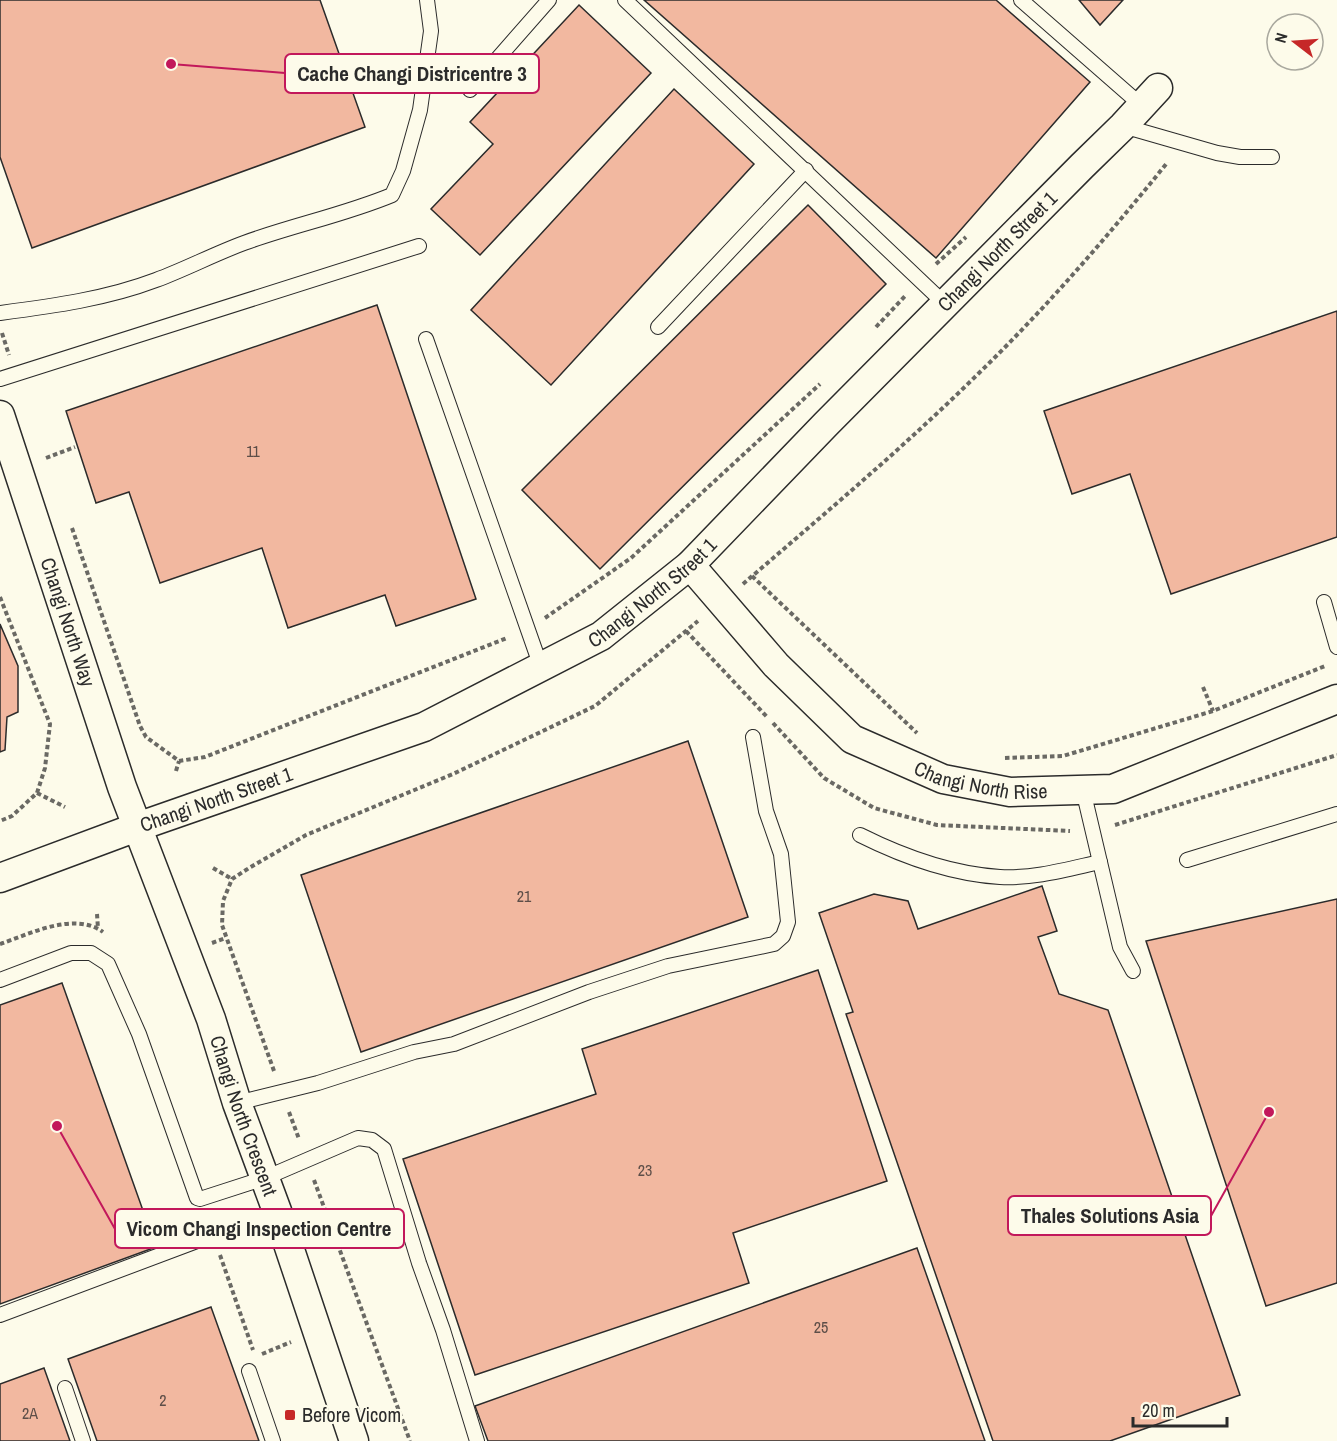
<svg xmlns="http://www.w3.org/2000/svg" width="1337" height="1441" font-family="'Archivo Narrow',sans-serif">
  <rect width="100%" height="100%" fill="#fdfbea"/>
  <g fill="#f2b8a0" stroke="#2b2b2b" stroke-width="1.5">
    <path d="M0 0H320L365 127 32 248 0 157Z"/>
    <path d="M644 0H996L1090 82 936 258Z"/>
    <path d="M1079 0H1123L1100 25Z"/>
    <path d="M579 5 651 73 480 255 431 209 493 144 470 122Z"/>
    <path d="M674 89 754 164 551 385 471 310Z"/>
    <path d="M808 205 886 284 600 569 522 490Z"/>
    <path d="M377 305 476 599 396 626 385 595 288 628 262 548 160 583 129 492 96 503 66 411Z"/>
    <path d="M1337 311V537L1171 594 1130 474 1072 494 1044 411Z"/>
    <path d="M0 624 18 666V712L7 717 5 750 0 752Z"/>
    <path d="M688 741 748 917 361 1052 301 875Z"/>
    <path d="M1042 886 1057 931 1038 937 1059 994 1108 1010 1240 1395 1110 1441H993L846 1014 853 1012 819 913 874 894 908 901 918 929Z"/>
    <path d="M1337 899V1283L1266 1306 1146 941Z"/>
    <path d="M818 970 887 1181 733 1233 749 1283 475 1375 403 1159 596 1094 582 1049Z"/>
    <path d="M62 983 156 1247 0 1304V1005Z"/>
    <path d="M917 1248 985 1441H488L475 1406Z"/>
    <path d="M211 1307 259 1441H97L68 1359Z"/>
    <path d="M44 1368 70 1441H0V1384Z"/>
  </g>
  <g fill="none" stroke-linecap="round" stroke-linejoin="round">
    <g stroke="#2b2b2b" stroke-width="16">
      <g id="service">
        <path d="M625 0 945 304"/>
        <path d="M1021 0 1141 105"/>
        <path d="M470 90 549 0"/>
        <path d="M1123 126 1217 153 1240 157H1272"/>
        <path d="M0 313C53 306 106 299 156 280 186 269 214 254 244 243 293 225 344 215 392 195L403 171 420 110 431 31 427 0"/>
        <path d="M658 327 806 170"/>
        <path d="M426 339 541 667"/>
        <path d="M0 379 419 246"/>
        <path d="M1324 602 1337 647"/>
        <path d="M1083 790 1120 947 1133 971"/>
        <path d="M860 835C904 857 950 874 1000 877 1033 879 1068 869 1100 862"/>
        <path d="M1187 860 1337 814"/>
        <path d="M0 980 71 953H91L108 964 139 1034 197 1198 200 1199 265 1178 358 1138 372 1140 384 1149 419 1263 443 1330 477 1441"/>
        <path d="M237 1103 318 1083 414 1052 454 1044 589 992 668 966 774 944 783 936 788 922 781 854 766 811 753 737"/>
        <path d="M0 1315 277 1211"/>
        <path d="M249 1371 273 1441"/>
        <path d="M65 1388 83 1441"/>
      </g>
    </g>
    <g stroke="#2b2b2b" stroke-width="31">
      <g id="minor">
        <path id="s1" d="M0 415 122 787 211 1019 237 1103 277 1211 354 1441"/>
        <path id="s2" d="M690 565 776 665 852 739 943 779 1010 792 1113 789 1337 699"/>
        <path id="s3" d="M0 878 137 827 424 727 601 636 690 565 826 424 1082 166 1123 126 1158 88"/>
      </g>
    </g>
    <g stroke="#6a6964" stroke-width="4" stroke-dasharray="4.5 3" stroke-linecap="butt">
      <path d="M936 264 966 237"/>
      <path d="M876 327 906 295"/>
      <path d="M2 333 9 355"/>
      <path d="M46 458 75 447"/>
      <path d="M72 528 140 726 146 737 179 761 205 757 507 638"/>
      <path d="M752 576 917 733"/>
      <path d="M743 584C823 515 903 448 978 374 1046 308 1108 236 1167 163"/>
      <path d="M0 597 50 724 45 768 37 793 12 816 0 821"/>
      <path d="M545 618 631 558 820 384"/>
      <path d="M686 631 768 718"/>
      <path d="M1203 687 1213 711"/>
      <path d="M773 723 824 778 874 808 937 825 1070 831"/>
      <path d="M1005 758 1063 756 1213 711 1325 666"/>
      <path d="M176 771 179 761"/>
      <path d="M37 793 65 807"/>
      <path d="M1115 825 1337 755"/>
      <path d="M213 868 232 879"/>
      <path d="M97 914 98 929"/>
      <path d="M212 943 226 938"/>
      <path d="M0 944C30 934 74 911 103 932"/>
      <path d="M274 1071 222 925 223 901 232 879 249 868 306 835 453 774 595 706 698 621"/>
      <path d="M289 1112 299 1139"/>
      <path d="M314 1180 410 1441"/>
      <path d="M220 1255 253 1350"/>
      <path d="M262 1354 291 1342"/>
    </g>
    <use href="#service" stroke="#fdfbea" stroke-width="14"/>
    <use href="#minor" stroke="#fdfbea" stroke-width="28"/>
  </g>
  <rect fill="#c62828" stroke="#fdfbea" stroke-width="2" x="284" y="1409" width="12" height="12" rx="3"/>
  <g text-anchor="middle" stroke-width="4.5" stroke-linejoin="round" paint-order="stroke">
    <g font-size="16" fill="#5d4e48">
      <text x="253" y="457">11</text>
      <text x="524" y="902">21</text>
      <text x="645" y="1176">23</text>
      <text x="821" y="1333">25</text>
      <text x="163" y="1406">2</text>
      <text x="30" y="1419">2A</text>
    </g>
    <g font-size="20" fill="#2b2b2b" stroke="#fdfbea">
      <text dy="7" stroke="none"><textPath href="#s3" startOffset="1202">Changi North Street 1</textPath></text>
      <text dy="7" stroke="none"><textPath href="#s3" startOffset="716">Changi North Street 1</textPath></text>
      <text dy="7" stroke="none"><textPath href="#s1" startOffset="218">Changi North Way</textPath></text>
      <text dy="7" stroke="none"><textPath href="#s2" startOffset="375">Changi North Rise</textPath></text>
      <text dy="7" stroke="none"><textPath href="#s3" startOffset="230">Changi North Street 1</textPath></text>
      <text dy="7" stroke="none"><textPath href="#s1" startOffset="742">Changi North Crescent</textPath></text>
    </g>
    <g font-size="20" fill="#2b2b2b" stroke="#fdfbea" text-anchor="start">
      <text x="302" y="1422">Before Vicom</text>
    </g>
  </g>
  <path fill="none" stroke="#c2185b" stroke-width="2" d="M171 64L285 73M1269 1112L1211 1216M57 1126L115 1229"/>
  <g fill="#c2185b" stroke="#fdfbea" stroke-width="2">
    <circle cx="171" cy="64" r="6"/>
    <circle cx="1269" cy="1112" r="6"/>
    <circle cx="57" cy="1126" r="6"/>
  </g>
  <g fill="#fdfbea" stroke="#c2185b" stroke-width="2">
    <rect x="285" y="54" width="254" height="39" rx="6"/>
    <rect x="1008" y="1196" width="203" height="39" rx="6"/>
    <rect x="115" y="1209" width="289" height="39" rx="6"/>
  </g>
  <g font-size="21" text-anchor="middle" font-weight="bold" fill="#2b2b2b">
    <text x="412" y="81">Cache Changi Districentre 3</text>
    <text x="1110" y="1223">Thales Solutions Asia</text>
    <text x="259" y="1236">Vicom Changi Inspection Centre</text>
  </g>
  <g transform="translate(1295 42) rotate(287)"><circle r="28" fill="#fdfbea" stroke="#a9a89e" stroke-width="1.5"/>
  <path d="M0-4.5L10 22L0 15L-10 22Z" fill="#c62828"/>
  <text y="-9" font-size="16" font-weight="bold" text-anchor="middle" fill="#2b2b2b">N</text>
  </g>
  <path d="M1133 1417v9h94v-9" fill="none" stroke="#2b2b2b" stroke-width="3"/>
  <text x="1142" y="1417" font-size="18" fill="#2b2b2b" stroke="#fdfbea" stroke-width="4.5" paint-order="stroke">20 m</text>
</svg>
